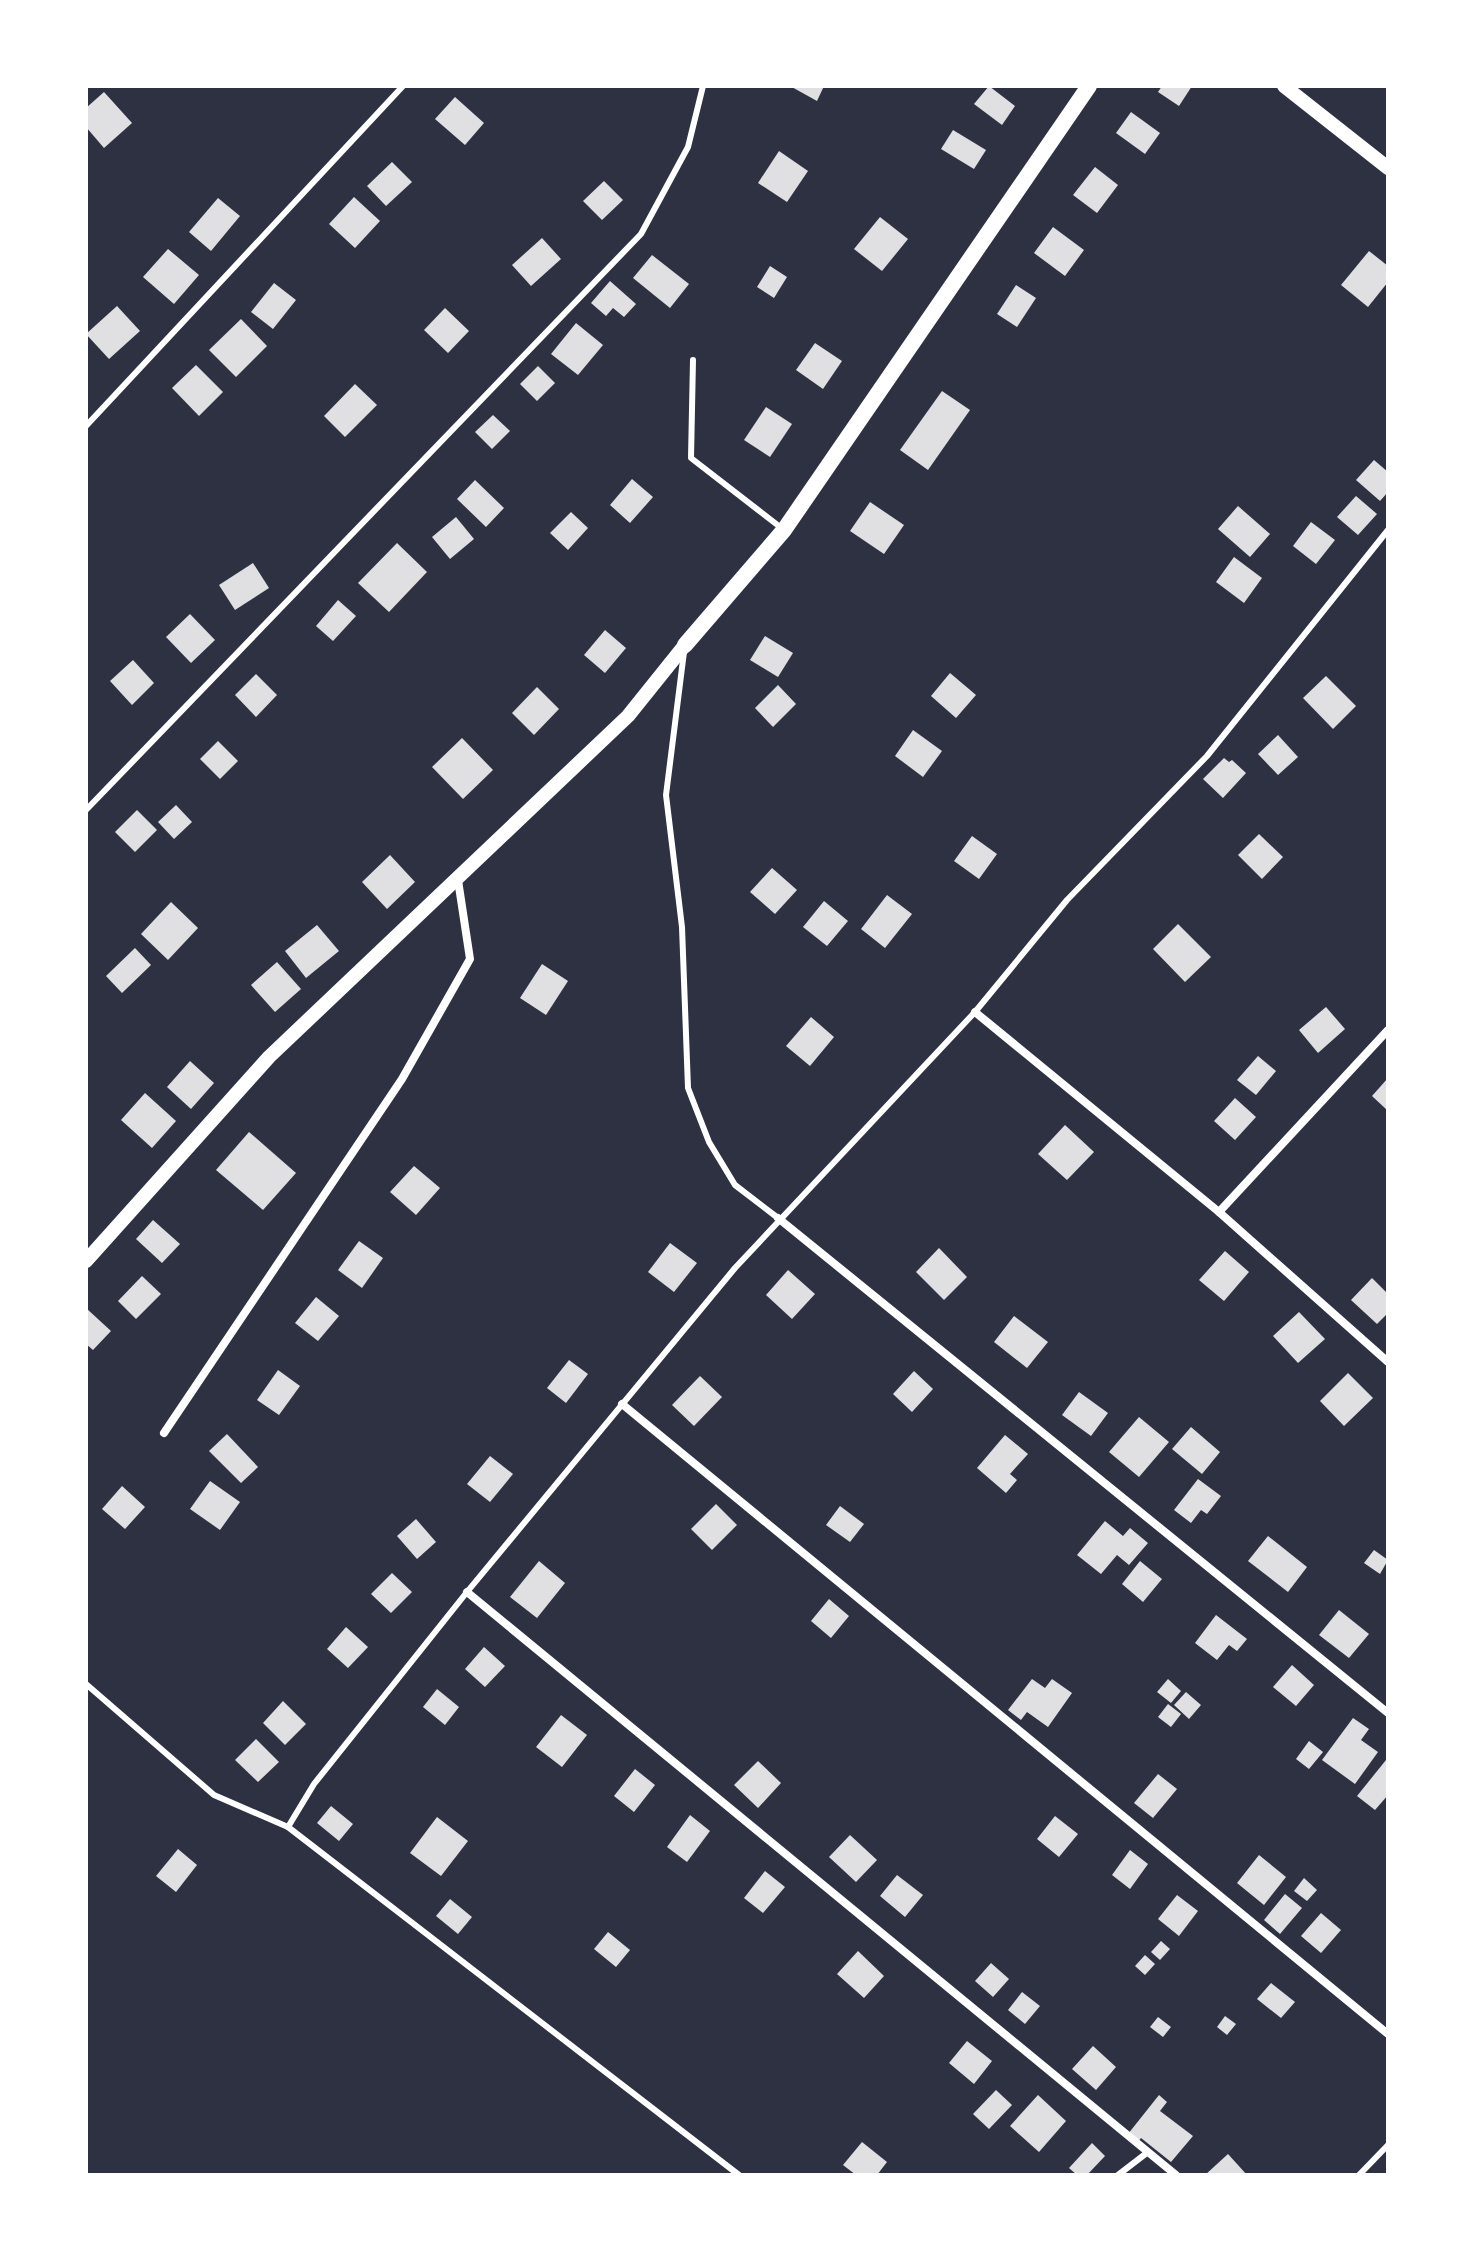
<svg xmlns="http://www.w3.org/2000/svg" width="1474" height="2261" font-family="Barlow,sans-serif">
  <rect width="100%" height="100%" fill="#2d3142"/>
  <g fill="#e0e0e3">
    <path d="M790 86H824L817 101Z"/>
    <path d="M989 86 1015 106 1002 125 974 104Z"/>
    <path d="M1162 86H1192L1179 106 1158 92Z"/>
    <path d="M104 92 132 123 104 148 86 127V108Z"/>
    <path d="M455 97 484 123 465 145 435 119Z"/>
    <path d="M1131 112 1160 133 1145 154 1116 133Z"/>
    <path d="M953 130 986 150 974 169 941 149Z"/>
    <path d="M779 151 808 171 787 202 758 183Z"/>
    <path d="M392 162 412 182 386 206 367 186Z"/>
    <path d="M1095 167 1118 185 1097 213 1073 195Z"/>
    <path d="M604 181 623 200 602 220 583 201Z"/>
    <path d="M354 197 380 221 355 248 329 224Z"/>
    <path d="M218 198 240 216 211 251 189 232Z"/>
    <path d="M880 217 908 239 882 271 854 249Z"/>
    <path d="M1053 227 1084 250 1065 276 1034 253Z"/>
    <path d="M542 238 561 259 531 286 512 265Z"/>
    <path d="M168 249 199 275 174 304 143 277Z"/>
    <path d="M1369 251 1388 266V282L1368 307 1341 285Z"/>
    <path d="M652 255 689 284 670 308 633 278Z"/>
    <path d="M770 266 787 277 774 298 757 287Z"/>
    <path d="M610 281 636 304 624 317 613 308 606 316 591 303Z"/>
    <path d="M274 283 296 300 273 329 251 312Z"/>
    <path d="M1016 285 1036 298 1017 327 997 314Z"/>
    <path d="M117 306 140 331 109 359 86 334Z"/>
    <path d="M445 308 469 331 448 353 424 330Z"/>
    <path d="M241 319 267 346 236 377 209 350Z"/>
    <path d="M576 323 603 345 578 375 551 354Z"/>
    <path d="M815 343 842 361 823 389 796 370Z"/>
    <path d="M196 365 223 392 199 416 172 388Z"/>
    <path d="M538 366 555 383 537 401 520 384Z"/>
    <path d="M355 384 377 405 345 437 324 416Z"/>
    <path d="M942 391 970 410 928 470 900 450Z"/>
    <path d="M766 407 792 424 770 457 744 440Z"/>
    <path d="M493 415 510 431 492 449 475 432Z"/>
    <path d="M1374 460 1388 472V492L1380 501 1356 480Z"/>
    <path d="M632 479 653 497 630 523 610 505Z"/>
    <path d="M475 480 504 508 486 527 457 499Z"/>
    <path d="M1356 496 1377 514 1358 535 1337 517Z"/>
    <path d="M870 502 904 525 884 554 850 531Z"/>
    <path d="M1238 506 1270 534 1250 557 1218 529Z"/>
    <path d="M571 512 588 528 568 550 550 533Z"/>
    <path d="M456 517 474 539 450 559 432 537Z"/>
    <path d="M1311 522 1335 540 1316 564 1293 546Z"/>
    <path d="M397 543 427 572 389 612 358 583Z"/>
    <path d="M1234 557 1262 578 1244 603 1216 582Z"/>
    <path d="M253 563 269 588 235 610 219 585Z"/>
    <path d="M338 600 356 616 333 641 316 626Z"/>
    <path d="M190 614 215 640 191 663 166 637Z"/>
    <path d="M605 630 626 648 605 673 584 655Z"/>
    <path d="M765 636 793 653 778 677 750 660Z"/>
    <path d="M133 660 154 683 132 705 110 681Z"/>
    <path d="M950 673 976 695 956 718 931 696Z"/>
    <path d="M256 674 277 695 256 717 235 695Z"/>
    <path d="M1326 676 1356 706 1333 729 1303 698Z"/>
    <path d="M778 685 796 704 773 727 755 708Z"/>
    <path d="M537 687 559 709 534 735 512 713Z"/>
    <path d="M913 730 942 751 923 777 895 756Z"/>
    <path d="M1278 735 1298 757 1278 775 1258 754Z"/>
    <path d="M462 738 493 770 463 799 432 767Z"/>
    <path d="M218 741 238 761 220 779 200 759Z"/>
    <path d="M1224 758 1229 762 1232 760 1246 773 1223 798 1203 779Z"/>
    <path d="M176 805 192 822 174 839 158 822Z"/>
    <path d="M137 810 157 830 135 852 115 832Z"/>
    <path d="M1259 834 1283 857 1262 879 1238 855Z"/>
    <path d="M972 836 997 854 979 879 954 861Z"/>
    <path d="M390 855 415 882 387 909 362 882Z"/>
    <path d="M772 868 797 890 775 914 750 892Z"/>
    <path d="M887 895 912 914 885 948 861 929Z"/>
    <path d="M824 901 848 921 827 946 803 927Z"/>
    <path d="M171 902 198 928 168 960 141 934Z"/>
    <path d="M1178 924 1211 957 1185 982 1153 949Z"/>
    <path d="M317 925 339 951 306 978 285 951Z"/>
    <path d="M135 948 151 965 122 993 106 976Z"/>
    <path d="M277 962 301 989 275 1012 251 985Z"/>
    <path d="M542 964 568 981 546 1015 520 998Z"/>
    <path d="M1326 1007 1345 1029 1318 1053 1299 1030Z"/>
    <path d="M811 1017 834 1037 810 1066 786 1046Z"/>
    <path d="M1258 1056 1276 1071 1256 1095 1237 1080Z"/>
    <path d="M190 1061 214 1083 191 1109 167 1087Z"/>
    <path d="M1388 1078V1111L1372 1096Z"/>
    <path d="M145 1093 176 1121 152 1148 121 1120Z"/>
    <path d="M1235 1098 1256 1117 1235 1140 1214 1121Z"/>
    <path d="M1065 1125 1094 1152 1067 1180 1038 1154Z"/>
    <path d="M249 1132 296 1173 263 1210 216 1170Z"/>
    <path d="M414 1166 440 1188 416 1215 390 1192Z"/>
    <path d="M153 1220 180 1244 162 1263 136 1239Z"/>
    <path d="M359 1241 383 1258 362 1288 338 1270Z"/>
    <path d="M670 1243 697 1263 674 1292 648 1272Z"/>
    <path d="M939 1248 967 1277 944 1300 916 1272Z"/>
    <path d="M1225 1251 1249 1272 1224 1301 1199 1280Z"/>
    <path d="M788 1270 815 1294 792 1319 766 1295Z"/>
    <path d="M142 1276 161 1294 136 1319 118 1301Z"/>
    <path d="M1372 1278 1388 1294V1313L1377 1324 1351 1300Z"/>
    <path d="M316 1297 339 1316 318 1341 295 1323Z"/>
    <path d="M86 1308 111 1331 93 1350 86 1344Z"/>
    <path d="M1299 1312 1325 1339 1298 1363 1273 1336Z"/>
    <path d="M1014 1316 1048 1342 1027 1368 994 1342Z"/>
    <path d="M569 1360 588 1374 566 1403 547 1388Z"/>
    <path d="M278 1370 300 1386 279 1415 257 1400Z"/>
    <path d="M914 1371 933 1389 912 1412 893 1394Z"/>
    <path d="M1348 1373 1373 1398 1344 1426 1320 1401Z"/>
    <path d="M700 1376 722 1397 694 1426 672 1405Z"/>
    <path d="M1079 1392 1108 1413 1091 1436 1062 1415Z"/>
    <path d="M1139 1417 1169 1442 1139 1477 1109 1452Z"/>
    <path d="M1191 1427 1220 1452 1202 1474 1172 1449Z"/>
    <path d="M227 1434 258 1467 241 1483 209 1451Z"/>
    <path d="M1005 1435 1028 1454 1010 1474 1017 1480 1006 1493 977 1468Z"/>
    <path d="M490 1456 513 1474 490 1502 467 1484Z"/>
    <path d="M1198 1479 1221 1496 1207 1514 1201 1510 1191 1523 1174 1510Z"/>
    <path d="M210 1481 240 1502 220 1530 190 1509Z"/>
    <path d="M122 1486 145 1507 125 1529 102 1509Z"/>
    <path d="M716 1504 737 1525 712 1550 691 1529Z"/>
    <path d="M840 1506 864 1524 850 1542 826 1525Z"/>
    <path d="M416 1519 436 1542 417 1559 397 1536Z"/>
    <path d="M1105 1521 1123 1536 1130 1528 1148 1543 1129 1565 1117 1555 1101 1574 1077 1555Z"/>
    <path d="M1268 1536 1307 1567 1288 1592 1248 1561Z"/>
    <path d="M1374 1550 1388 1560 1380 1574 1364 1563Z"/>
    <path d="M539 1561 565 1583 537 1618 510 1597Z"/>
    <path d="M1140 1561 1162 1579 1143 1602 1122 1584Z"/>
    <path d="M392 1573 412 1592 391 1613 371 1594Z"/>
    <path d="M829 1599 849 1616 831 1638 811 1621Z"/>
    <path d="M1339 1610 1369 1634 1349 1658 1319 1635Z"/>
    <path d="M1216 1615 1247 1639 1237 1651 1229 1645 1217 1660 1195 1643Z"/>
    <path d="M346 1627 368 1647 348 1668 327 1649Z"/>
    <path d="M484 1647 505 1666 485 1687 465 1669Z"/>
    <path d="M1292 1665 1314 1685 1296 1706 1273 1687Z"/>
    <path d="M1032 1679 1045 1688 1052 1679 1072 1693 1048 1727 1027 1712 1021 1720 1008 1710Z"/>
    <path d="M1168 1679 1181 1691 1171 1703 1157 1692Z"/>
    <path d="M437 1689 459 1707 445 1725 423 1707Z"/>
    <path d="M1186 1692 1201 1705 1189 1719 1174 1705Z"/>
    <path d="M283 1701 306 1724 285 1745 263 1723Z"/>
    <path d="M1168 1704 1181 1714 1171 1727 1158 1717Z"/>
    <path d="M561 1715 587 1735 562 1767 536 1747Z"/>
    <path d="M1353 1718 1369 1729 1361 1740 1378 1752 1355 1784 1322 1760Z"/>
    <path d="M256 1739 279 1762 258 1782 235 1760Z"/>
    <path d="M1309 1741 1323 1752 1309 1769 1296 1759Z"/>
    <path d="M1386 1760 1388 1795 1375 1810 1357 1796Z"/>
    <path d="M758 1761 781 1783 758 1808 734 1785Z"/>
    <path d="M635 1769 655 1785 634 1812 614 1796Z"/>
    <path d="M1158 1774 1177 1789 1153 1818 1134 1803Z"/>
    <path d="M331 1806 353 1824 339 1841 317 1823Z"/>
    <path d="M690 1815 710 1831 687 1862 667 1847Z"/>
    <path d="M1055 1816 1078 1834 1059 1857 1037 1839Z"/>
    <path d="M437 1817 468 1841 441 1876 410 1853Z"/>
    <path d="M850 1835 877 1860 856 1882 829 1857Z"/>
    <path d="M178 1849 197 1865 176 1892 156 1876Z"/>
    <path d="M1130 1850 1148 1864 1130 1889 1112 1875Z"/>
    <path d="M1259 1855 1286 1877 1264 1905 1237 1883Z"/>
    <path d="M765 1871 785 1887 763 1913 744 1898Z"/>
    <path d="M897 1875 923 1895 905 1917 880 1896Z"/>
    <path d="M1304 1878 1317 1890 1307 1901 1294 1891Z"/>
    <path d="M1285 1894 1302 1908 1280 1934 1264 1920Z"/>
    <path d="M1177 1895 1198 1911 1179 1936 1158 1919Z"/>
    <path d="M450 1899 472 1917 458 1934 436 1916Z"/>
    <path d="M1321 1913 1341 1930 1321 1953 1301 1936Z"/>
    <path d="M608 1932 630 1950 616 1967 594 1949Z"/>
    <path d="M1161 1941 1170 1949 1160 1960 1151 1952Z"/>
    <path d="M858 1951 884 1976 864 1998 837 1974Z"/>
    <path d="M1145 1955 1155 1964 1145 1975 1135 1966Z"/>
    <path d="M991 1963 1009 1979 993 1997 975 1981Z"/>
    <path d="M1271 1983 1295 2002 1281 2018 1257 1999Z"/>
    <path d="M1022 1992 1040 2006 1025 2024 1008 2010Z"/>
    <path d="M1225 2016 1236 2024 1227 2035 1217 2027Z"/>
    <path d="M1158 2017 1171 2027 1163 2037 1150 2027Z"/>
    <path d="M967 2041 992 2061 974 2084 949 2063Z"/>
    <path d="M1093 2046 1116 2067 1096 2090 1072 2069Z"/>
    <path d="M996 2090 1012 2105 989 2129 973 2114Z"/>
    <path d="M1038 2095 1066 2121 1039 2152 1010 2126Z"/>
    <path d="M1159 2095 1167 2102 1160 2111 1193 2136 1171 2162 1141 2138 1138 2142 1128 2134Z"/>
    <path d="M862 2142 887 2162 877 2175H856L843 2165Z"/>
    <path d="M1092 2143 1105 2156 1087 2175H1077L1069 2168Z"/>
    <path d="M1228 2154 1247 2175H1205Z"/>
  </g>
  <g fill="none" stroke-linecap="round" stroke-linejoin="round">
    <g stroke="#fff" stroke-width="6">
      <path d="M693 360 691 458 784 530"/>
      <path d="M86 426 403 86"/>
      <path d="M684 652 666 795 682 927 688 1088 709 1142 735 1185 778 1218"/>
      <path d="M86 810 641 234 688 147 703 86"/>
      <path d="M86 1684 214 1795 288 1827 314 1784 467 1592 735 1268 975 1012 1067 900 1207 756 1388 530"/>
      <path d="M288 1827 739 2175"/>
      <path d="M1118 2175 1148 2152"/>
      <path d="M1359 2175 1388 2145"/>
    </g>
    <g stroke="#fff" stroke-width="8">
      <path d="M975 1012 1219 1212 1388 1362"/>
      <path d="M1219 1212 1388 1030"/>
      <path d="M778 1218 1388 1713"/>
      <path d="M622 1404 1388 2034"/>
      <path d="M164 1433 402 1079 470 959 458 880"/>
      <path d="M467 1592 1176 2175"/>
    </g>
    <g stroke="#fff" stroke-width="14">
      <path d="M1284 86 1388 168"/>
      <path d="M86 1261 269 1057 628 716 685 645"/>
    </g>
    <path stroke="#fff" stroke-width="16" d="M685 645 784 530 1089 86"/>
  </g>
  <rect width="1474" height="2261" fill="none" stroke="#ffffff" stroke-width="176"/>
</svg>
